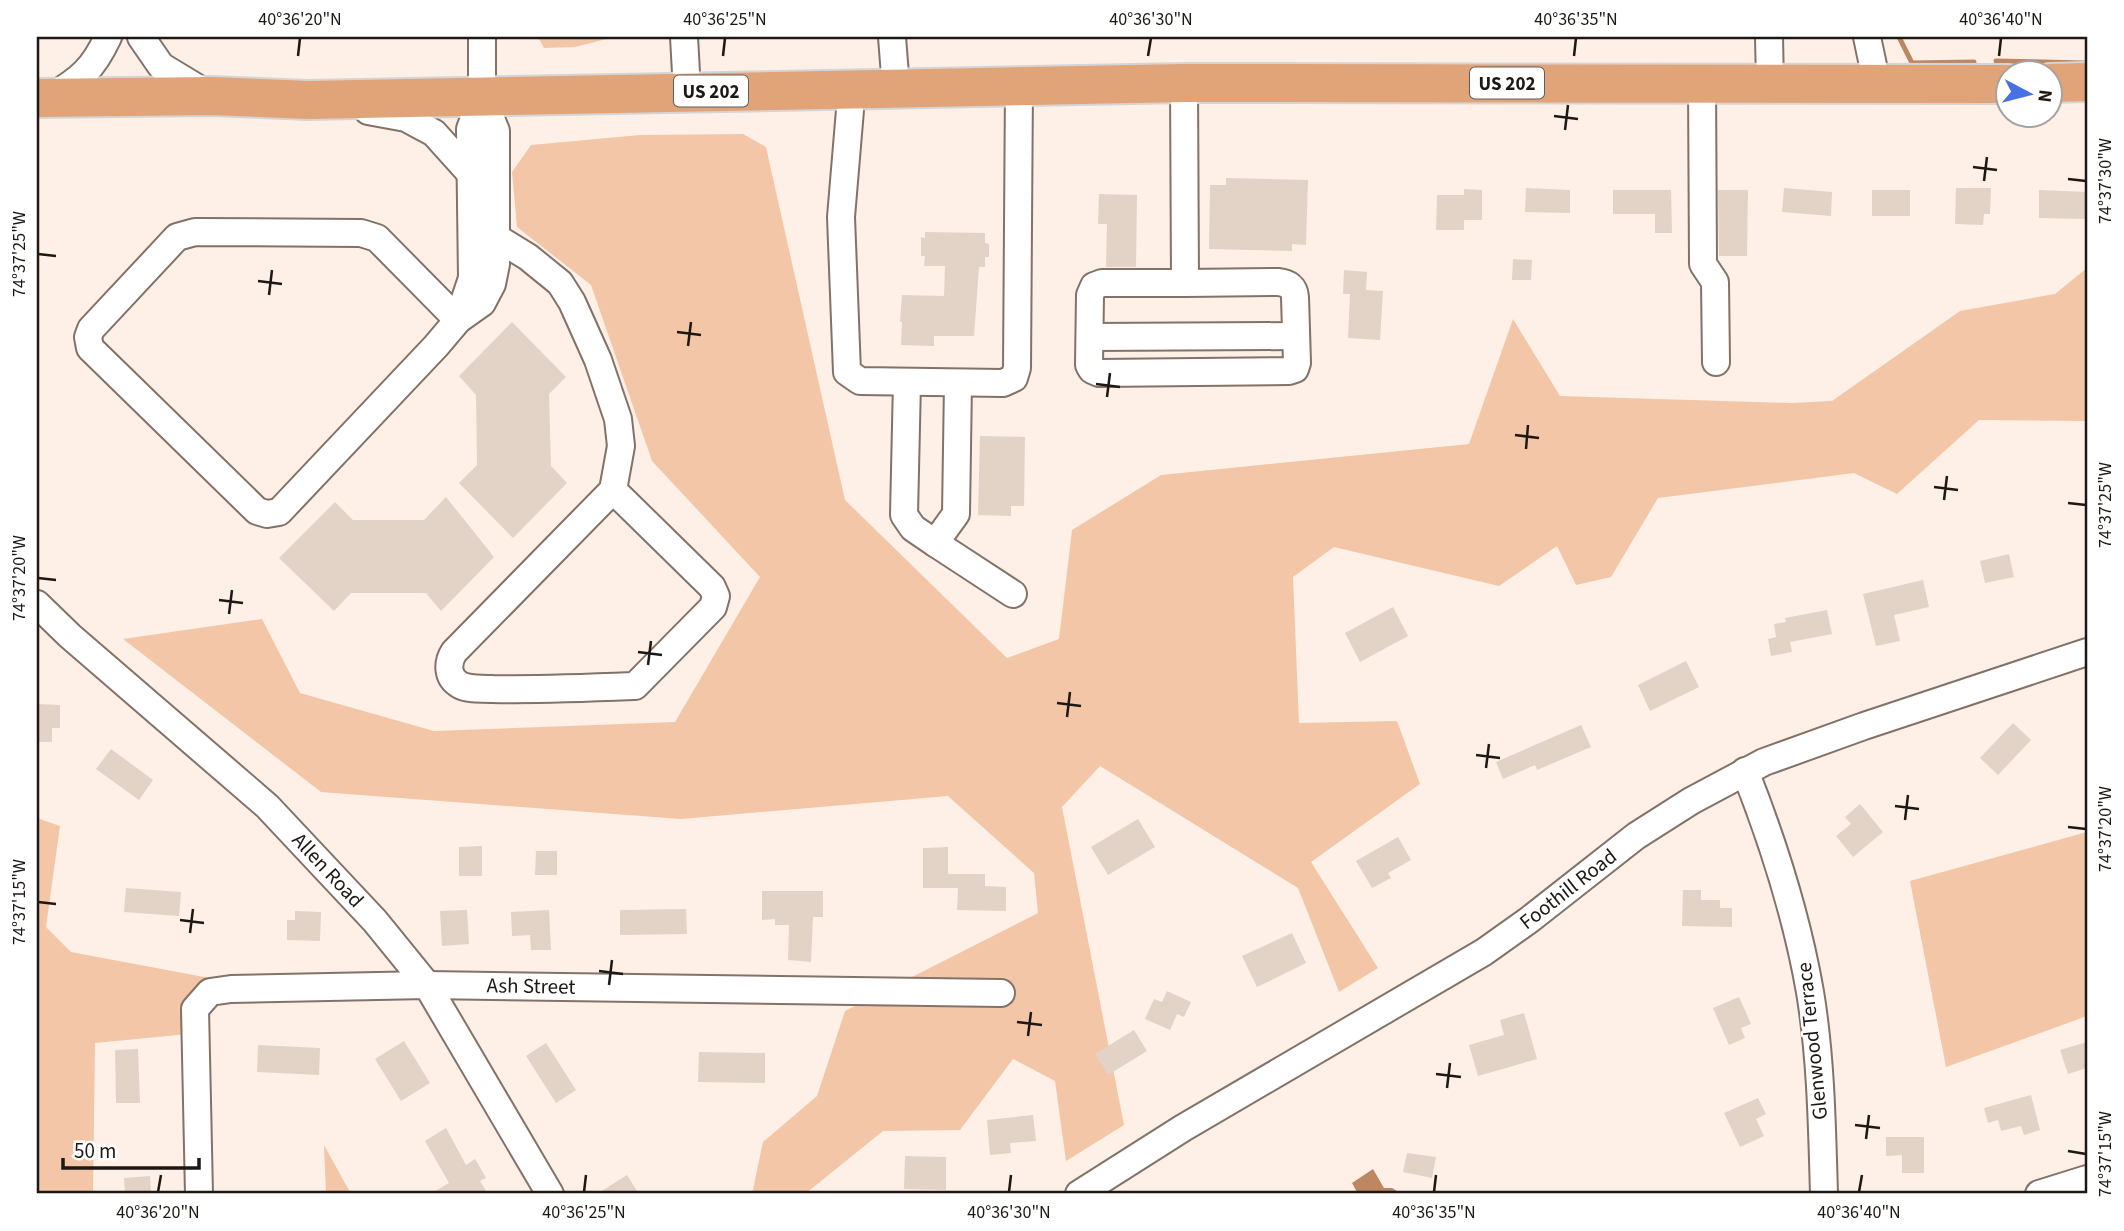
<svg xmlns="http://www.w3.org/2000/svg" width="2124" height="1231" font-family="'Source Sans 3',sans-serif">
  <rect width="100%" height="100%" fill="#fef0e7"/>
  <g fill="#f3c6a7">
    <path d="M538 37H614L575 47 544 48Z"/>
    <path d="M743 134 766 147 845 500 1007 658 1059 639 1072 530 1161 475 1469 444 1513 319 1560 396 1792 403 1832 401 1960 311 2055 294 2087 268V421L1979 420 1897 494 1854 473 1658 498 1611 577 1576 585 1557 546 1499 586 1334 547 1293 577 1299 723 1397 721 1420 784 1311 862 1378 968 1339 992 1298 888 1100 766 1062 807 1124 1125 1066 1161 1055 1081 1013 1059 960 1130 883 1131 805 1194H752L763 1142 817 1096 845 1011 1038 913 1034 873 948 796 681 819 321 792 123 639 262 619 300 693 434 731 675 722 760 577 652 461 591 285 517 227 512 172 531 145 640 135Z"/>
    <path d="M37 818 60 826 46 927 71 952 220 980 188 1034 95 1043 93 1194H37Z"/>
    <path d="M2087 832V1016L1946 1067 1910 881Z"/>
    <path d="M324 1145 351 1194H326Z"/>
  </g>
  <path fill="#bc8761" d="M1373 1169 1384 1188H1392L1402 1194H1358L1352 1183Z"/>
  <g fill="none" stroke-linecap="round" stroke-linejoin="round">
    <g stroke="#bc8761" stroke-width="5">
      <path d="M1899 37 1912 63 1974 62"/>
      <path d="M1996 61 2084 63"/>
    </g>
  </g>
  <g fill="#e3d2c6">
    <path d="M1226 178 1308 180 1306 245 1292 244V251L1209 249 1210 185H1226Z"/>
    <path d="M1526 188 1570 190V213L1525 212Z"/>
    <path d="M1784 188 1832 192 1831 216 1782 212Z"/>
    <path d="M1956 188H1991L1990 214H1984L1983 225 1955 224Z"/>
    <path d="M1464 189 1482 190V220H1464V230H1436L1437 195H1464Z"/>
    <path d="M1613 190H1671L1672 233H1655V214H1613Z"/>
    <path d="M1718 190H1748L1747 256H1719Z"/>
    <rect x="1872" y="190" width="38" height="26"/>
    <path d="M2039 190 2087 192V219L2039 218Z"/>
    <path d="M1099 194 1137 195 1136 267H1106L1107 224H1098Z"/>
    <path d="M925 232 985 233V243L989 244V257H985V267H979L974 336H934V346L901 345 902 322H900L902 295 944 296 945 266H924L925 256H921V237L925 238Z"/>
    <path d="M1513 259 1532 260 1531 280H1512Z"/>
    <path d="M1344 270 1367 272 1366 290 1383 291 1380 340 1348 338 1350 294H1343Z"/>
    <path d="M512 322 566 377 549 394 551 466 567 483 513 538 459 483 477 465 476 395 459 376Z"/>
    <path d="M980 436 1025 437 1024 506H1011V516L978 515Z"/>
    <path d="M446 497 494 557 441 611 426 593H351L334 611 279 558 335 502 353 520H424Z"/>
    <path d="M2009 554 2014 577 1985 583 1980 561Z"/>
    <path d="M1923 580 1929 607 1894 615 1900 641 1876 646 1863 594Z"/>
    <path d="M1393 607 1408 636 1360 662 1345 633Z"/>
    <path d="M1827 610 1832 634 1790 642 1792 652 1771 656 1768 639 1776 637 1774 624 1786 622 1785 618Z"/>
    <path d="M1686 661 1699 687 1650 711 1638 685Z"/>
    <path d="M37 704 60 705V728H52V742H37Z"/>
    <path d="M2013 723 2031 740 1998 775 1980 758Z"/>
    <path d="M1581 725 1591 747 1537 770 1535 765 1503 779 1496 762Z"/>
    <path d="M111 749 153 780 139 800 96 769Z"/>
    <path d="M1860 804 1883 832 1853 857 1836 836 1851 824 1845 817Z"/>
    <path d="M1138 819 1155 847 1108 875 1091 847Z"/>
    <path d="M1398 837 1411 860 1388 873 1391 878 1372 888 1356 861Z"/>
    <path d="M482 846V876H459V847Z"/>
    <path d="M948 847V874H985V886L1006 887V911L957 910 958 888H923V848Z"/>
    <path d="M536 851H557V875H535Z"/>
    <path d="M126 888 181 892 179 916 124 912Z"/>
    <path d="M1683 890H1701V900H1720V908H1732V927L1682 926Z"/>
    <path d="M762 891H823V917H813L811 962 788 960 789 925H775V919L762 920Z"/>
    <path d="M686 909 687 934 620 935V910Z"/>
    <path d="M467 910 469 944 442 946 440 911Z"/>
    <path d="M549 910 551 950H531L530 935 512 936 511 912Z"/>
    <path d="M295 911 321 912 320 941 287 940V920H295Z"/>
    <path d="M1292 933 1306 963 1257 987 1242 956Z"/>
    <path d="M1167 991 1191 1002 1184 1017 1177 1014 1170 1030 1145 1019 1154 999 1162 1002Z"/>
    <path d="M1739 997 1751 1024 1741 1028 1745 1038 1729 1045 1713 1008Z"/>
    <path d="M1524 1013 1537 1059 1478 1076 1469 1045 1504 1035 1500 1020Z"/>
    <path d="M1134 1030 1147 1051 1108 1075 1095 1054Z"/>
    <path d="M404 1041 430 1083 401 1101 375 1059Z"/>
    <path d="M2087 1042V1068L2068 1074 2060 1050Z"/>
    <path d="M546 1043 576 1090 556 1103 526 1056Z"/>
    <path d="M258 1045 320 1048 319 1075 257 1072Z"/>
    <path d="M138 1049 140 1103H116L115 1050Z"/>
    <path d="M699 1052 765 1053V1083L698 1082Z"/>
    <path d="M2031 1095 2040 1130 2024 1135 2021 1126 2001 1131 1998 1120 1988 1123 1984 1108Z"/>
    <path d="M1758 1098 1766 1114 1756 1119 1764 1136 1740 1147 1724 1113Z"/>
    <path d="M1033 1115 1036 1141 1010 1143 1011 1153 990 1155 987 1120Z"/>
    <path d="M446 1128 466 1165 475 1159 486 1178 480 1181 488 1194H430L449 1183 425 1141Z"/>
    <path d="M1886 1137H1924V1173H1902V1155L1886 1156Z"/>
    <path d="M1407 1153 1436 1157 1432 1178 1403 1172Z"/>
    <path d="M905 1156 946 1157V1190L904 1189Z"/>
    <path d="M627 1175 639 1194H597Z"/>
    <path d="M150 1176 151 1194H125L124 1178Z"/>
  </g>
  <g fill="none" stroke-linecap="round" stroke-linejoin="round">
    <g stroke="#827268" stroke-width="30">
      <g id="minor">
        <path d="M141 37 161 66 209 95"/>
        <path d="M684 37 687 91"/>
        <path d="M892 37 896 88"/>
        <path d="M1769 37 1770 84"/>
        <path d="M1867 37 1877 84"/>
        <path d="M1184 83 1185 283H1102L1094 286 1090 295 1089 365 1092 370 1099 373 1289 371 1295 369 1297 363 1295 297C1294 287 1288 283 1278 282L1185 283"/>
        <path d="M1702 84 1703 264 1715 282 1716 362"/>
        <path d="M849 88 850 110 841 217 847 372 860 381 1003 383 1014 378 1017 368 1019 85"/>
        <path d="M51 97C81 79 93 69 108 37"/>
        <path d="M368 111 406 118 434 133 470 173"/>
        <path d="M472 234 497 238 528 257 560 283 572 302 598 360 618 419 621 446 613 490 454 652C447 663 447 678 460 685 469 690 482 688 492 689 540 690 587 688 635 686L713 607 716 596 712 587 613 490"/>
        <path d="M458 320 377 238 361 233 195 232 177 237 91 329 88 337 90 348 257 511 267 514 279 512 436 346 458 320 482 303 492 284 496 264V131L482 97"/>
        <path d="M458 320 472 278 470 129 482 97V37"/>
        <path d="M1090 337 1296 336"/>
        <path d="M907 382 904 515 913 528 935 543 956 514 958 383"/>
        <path d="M935 543 1013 594"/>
        <path d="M37 604 70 636 267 806 375 921 427 985 550 1194"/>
        <path d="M1745 771C1773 842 1797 917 1810 992 1821 1058 1822 1127 1824 1194"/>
        <path d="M199 1194 195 1009 210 992 231 989 427 985 1001 993"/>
        <path d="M1079 1194 1183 1128 1484 952 1529 920 1636 836 1691 801 1764 762 1864 726 2087 652"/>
        <path d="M2039 1194 2087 1179"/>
      </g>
    </g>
    <g stroke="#d6d5d5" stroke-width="42">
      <g id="highway">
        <path d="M2050 83 2087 82"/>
        <path d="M37 98 211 96 308 100 1184 83 2008 84"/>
      </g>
    </g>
    <use href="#minor" stroke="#fff" stroke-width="26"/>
    <use href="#highway" stroke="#e1a378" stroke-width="38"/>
  </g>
  <path fill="none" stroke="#1e1814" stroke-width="2.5" d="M298 56 300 38M723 56 725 38M1148 56 1151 38M1574 56 1576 38M1999 56 2001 38M1554 116 1578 119M1565 130 1568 105M1973 167 1997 170M2068 179 2086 181M1984 181 1987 157M38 254 56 256M258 281 282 284M269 295 272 270M677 332 701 335M688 346 691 322M1096 384 1120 387M1107 397 1110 373M1515 435 1539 438M1526 449 1528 425M1934 487 1958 490M1944 500 1947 476M2068 503 2086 505M38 578 56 580M219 600 243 603M229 614 232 590M638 652 662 655M648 665 651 641M1057 703 1081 706M1067 717 1070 692M1476 755 1500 758M1486 768 1489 744M1895 806 1919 809M1905 820 1908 795M2068 827 2086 829M38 902 56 904M180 920 204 923M190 933 193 909M599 971 623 974M609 985 612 960M1017 1022 1042 1025M1028 1036 1031 1012M1436 1074 1461 1077M1447 1088 1450 1063M1855 1125 1880 1128M1866 1139 1869 1115M2068 1151 2086 1154M158 1192 161 1175M584 1192 586 1175M1009 1192 1011 1175M1434 1192 1436 1175M1859 1192 1862 1175"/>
  <g text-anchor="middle" stroke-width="5" stroke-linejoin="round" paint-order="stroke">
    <g fill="#fff" stroke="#625d5a" stroke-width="2">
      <rect x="1470" y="67.5" width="74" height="31" rx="5"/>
      <rect x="674" y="75.5" width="74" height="31" rx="5"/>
    </g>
    <g font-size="19" font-weight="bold" fill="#1e1814">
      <text x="1507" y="90">US 202</text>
      <text x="711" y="98">US 202</text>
    </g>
    <g font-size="21" fill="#1e1814" stroke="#fff">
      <text transform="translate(328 870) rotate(47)" y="7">Allen Road</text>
      <text transform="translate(1568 889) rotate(-38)" y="7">Foothill Road</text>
      <text transform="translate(531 986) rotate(1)" y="7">Ash Street</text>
      <text transform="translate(1812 1041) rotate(-96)" y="7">Glenwood Terrace</text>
    </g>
  </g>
  <rect width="2124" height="1231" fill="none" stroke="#ffffff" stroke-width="77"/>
  <g transform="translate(2029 94) rotate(97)"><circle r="33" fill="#ffffff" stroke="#a5a3a1" stroke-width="2"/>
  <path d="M0-5L12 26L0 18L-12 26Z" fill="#4771e3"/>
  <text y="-10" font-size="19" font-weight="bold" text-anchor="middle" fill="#1e1814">N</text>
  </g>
  <path d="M63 1158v10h136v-10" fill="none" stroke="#1e1814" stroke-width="3.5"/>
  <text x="74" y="1158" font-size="21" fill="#1e1814" stroke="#ffffff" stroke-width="5" paint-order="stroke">50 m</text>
  <rect x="38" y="38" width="2048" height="1154" fill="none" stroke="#1e1814" stroke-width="2.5"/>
  <g font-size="18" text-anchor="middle" fill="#1e1814">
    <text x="300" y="25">40°36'20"N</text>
    <text x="725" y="25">40°36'25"N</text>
    <text x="1151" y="25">40°36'30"N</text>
    <text x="1576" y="25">40°36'35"N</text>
    <text x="2001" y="25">40°36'40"N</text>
    <text transform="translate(2105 181) rotate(-90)" y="6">74°37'30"W</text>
    <text transform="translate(19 254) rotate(-90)" y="6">74°37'25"W</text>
    <text transform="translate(2105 505) rotate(-90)" y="6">74°37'25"W</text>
    <text transform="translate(19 578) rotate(-90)" y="6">74°37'20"W</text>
    <text transform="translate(2105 829) rotate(-90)" y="6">74°37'20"W</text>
    <text transform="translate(19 902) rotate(-90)" y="6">74°37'15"W</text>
    <text transform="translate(2105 1154) rotate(-90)" y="6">74°37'15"W</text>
    <text x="158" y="1218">40°36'20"N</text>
    <text x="584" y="1218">40°36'25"N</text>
    <text x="1009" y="1218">40°36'30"N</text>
    <text x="1434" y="1218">40°36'35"N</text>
    <text x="1859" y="1218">40°36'40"N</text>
  </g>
</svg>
